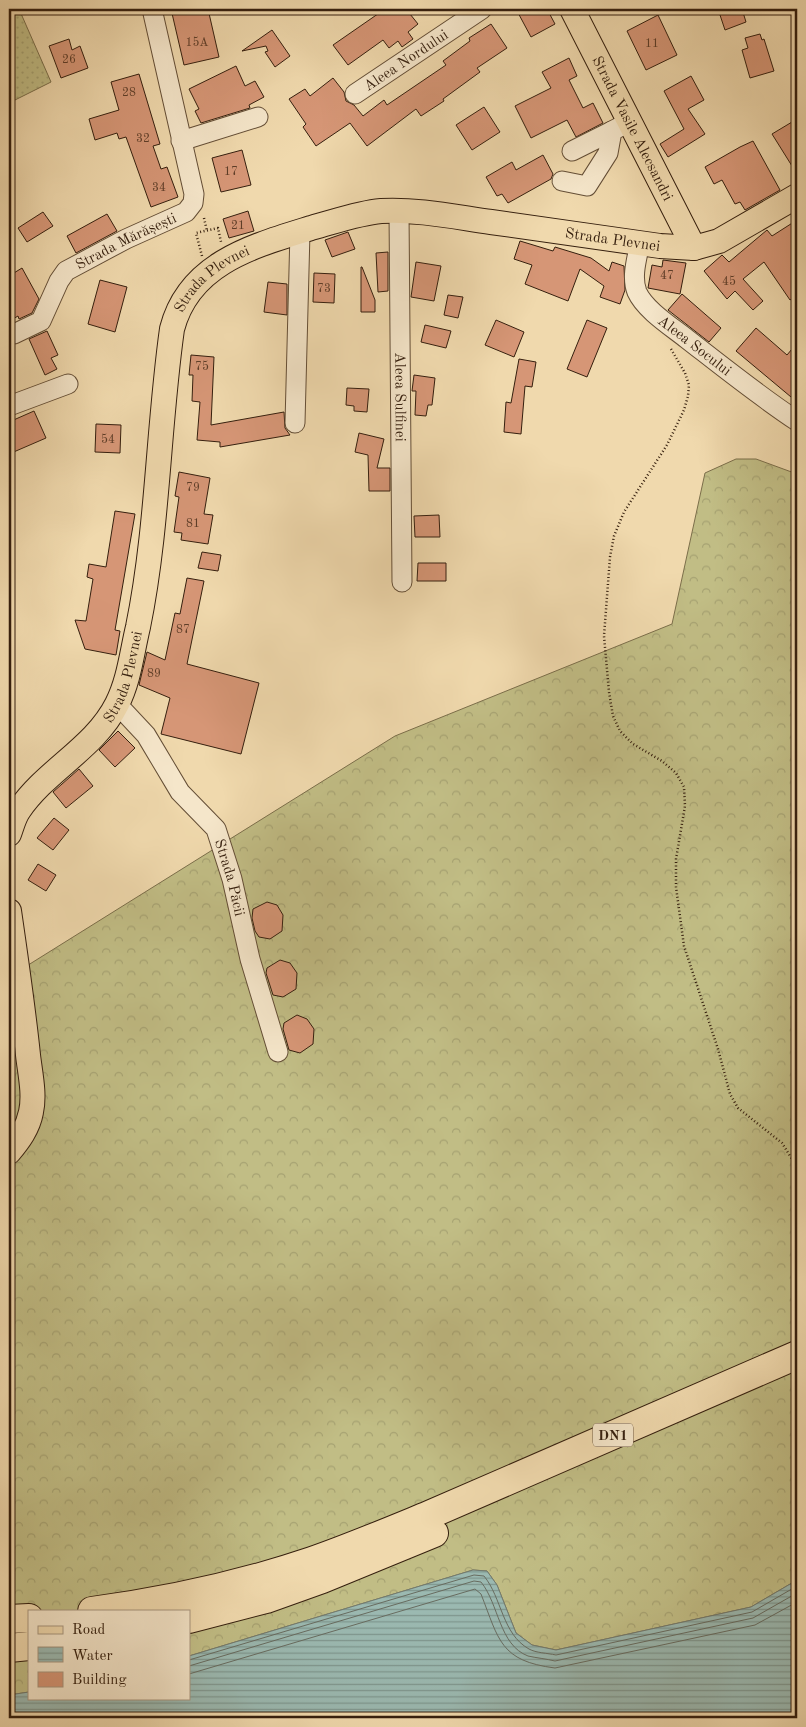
<svg xmlns="http://www.w3.org/2000/svg" width="806" height="1727" font-family="'Old Standard TT',serif">
  <defs>
    <pattern id="forest-crowns" width="20" height="18" patternUnits="userSpaceOnUse" patternTransform="scale(1.25)"><rect width="20" height="18" fill="#c1bd85"/><path d="M2 6a3 3 0 1 1 6 0M12 15a3 3 0 1 1 6 0" fill="none" stroke="#a6a272"/></pattern>
    <pattern id="park-dots" width="8" height="8" patternUnits="userSpaceOnUse" patternTransform="scale(1.25)"><rect width="8" height="8" fill="#c1bd85"/><path d="M2 2h.1M6 6h.1" fill="none" stroke="#a6a272" stroke-width="1.8" stroke-linecap="round"/></pattern>
    <pattern id="water-rules" width="6" height="5" patternUnits="userSpaceOnUse" patternTransform="scale(1.25)"><rect width="6" height="5" fill="#9bb9b1"/><path d="M0 2.5h6" fill="none" stroke="#7f968e"/></pattern>
  </defs>
  <rect width="100%" height="100%" fill="#f0d9ad"/>
  <filter id="stains"><feTurbulence type="fractalNoise" baseFrequency=".004" numOctaves="4"/><feColorMatrix values="0 0 0 0 .2 0 0 0 0 .09 0 0 0 0 .02 0 0 0 .5 -.17"/></filter>
  <radialGradient id="worn" r=".72"><stop offset=".6" stop-color="#630" stop-opacity="0"/><stop offset="1" stop-color="#630" stop-opacity=".3"/></radialGradient>
  <path fill="url(#forest-crowns)" stroke="#7b6e4a" d="M736 459H756L797 474V1580L751 1607 556 1650 532 1645 516 1633 497 1585 487 1571 473 1570 189 1656V1611H29V1692L9 1695V977L395 736 672 624 705 473Z"/>
  <path fill="url(#park-dots)" stroke="#7b6e4a" d="M9 9H19L51 82 9 103Z"/>
  <path fill="url(#water-rules)" stroke="#727b70" d="M473 1570 487 1571 497 1585 516 1633 532 1645 556 1650 751 1607 797 1580V1718H9V1695L29 1692V1698H189V1656Z"/>
  <g fill="none" stroke-linecap="round" stroke-linejoin="round">
    <g stroke="#686c60" stroke-width="1">
      <path d="M189 1660 474 1575 484 1576C502 1598 502 1634 529 1649 536 1653 547 1653 556 1655L752 1612 797 1586"/>
      <path d="M189 1666 474 1581 481 1582C499 1604 499 1645 528 1656 537 1658 547 1659 555 1661L753 1618 797 1593"/>
      <path d="M189 1674 475 1589 481 1594C499 1640 500 1661 555 1668L755 1625 797 1602"/>
    </g>
  </g>
  <g fill="#d69676" stroke="#351f0e">
    <path d="M171 9H208L219 57 184 65Z"/>
    <path d="M385 9H406L418 24 408 32 413 39 402 47 398 41 389 48 383 40 348 65 333 45Z"/>
    <path d="M516 9H547L555 24 531 37Z"/>
    <path d="M718 9H742L746 22 725 30Z"/>
    <path d="M658 15 677 55 646 70 627 31Z"/>
    <path d="M491 24 507 48 477 68 480 72 443 99 444 101 421 116 416 109 367 146 350 123 316 146 303 127 306 124 289 99 305 89 310 96 333 78 344 92 346 101 354 105 363 116 384 100 387 105 446 65 443 61 470 41 469 38Z"/>
    <path d="M272 30 290 56 275 67 265 52 268 51 266 46 242 51Z"/>
    <path d="M760 34 762 40 764 39 774 71 750 78 742 50 748 48 745 38Z"/>
    <path d="M69 39 72 50 80 46 88 68 61 78 49 46Z"/>
    <path d="M569 58 577 76 569 80 583 108 593 103 603 123 576 137 567 120 531 138 515 106 551 88 542 72Z"/>
    <path d="M236 66 245 86 255 81 264 97 249 105 250 108 201 123 195 111 199 109 189 89Z"/>
    <path d="M139 74 160 144 153 146 161 169 167 167 178 197 151 207 126 137 119 139 117 133 95 140 89 119 119 110 111 82Z"/>
    <path d="M691 76 704 100 688 109 705 134 668 157 660 144 684 129 664 91Z"/>
    <path d="M484 107 500 132 472 150 456 125Z"/>
    <path d="M797 119V174L772 134Z"/>
    <path d="M753 141 780 190 745 210 740 202 735 204 722 180 714 184 705 167 740 147Z"/>
    <path d="M242 150 251 185 221 192 212 158Z"/>
    <path d="M543 155 553 174 551 179 508 203 502 194 497 196 486 177 512 162 516 170Z"/>
    <path d="M248 211 254 231 229 238 223 219Z"/>
    <path d="M43 212 53 226 27 242 18 228Z"/>
    <path d="M107 214 117 231 76 253 67 236Z"/>
    <path d="M797 220V295L790 300 764 262 743 279 763 301 753 310 735 291 727 299 704 271 722 255 729 262 767 230 772 236Z"/>
    <path d="M348 232 355 249 332 257 325 240Z"/>
    <path d="M520 241 553 251 555 247 591 258 609 271 612 262 624 266 625 290 620 304 600 297 604 286 580 269 568 301 525 284 532 265 514 259Z"/>
    <path d="M388 252V291L378 292 376 253Z"/>
    <path d="M663 260 686 263 680 294 648 288 652 265 662 267Z"/>
    <path d="M416 262 441 266 434 301 411 297Z"/>
    <path d="M361 267H362L375 300V312H361Z"/>
    <path d="M22 268 39 299 32 313 19 319 18 316 13 319 9 311V276Z"/>
    <path d="M314 273 335 274 334 303 313 302Z"/>
    <path d="M100 280 127 287 115 332 88 324Z"/>
    <path d="M268 282 287 284V315L264 312Z"/>
    <path d="M682 294 721 328 709 342 668 310Z"/>
    <path d="M448 295 463 297 458 318 444 315Z"/>
    <path d="M496 320 524 332 514 357 485 345Z"/>
    <path d="M587 320 607 328 587 377 567 369Z"/>
    <path d="M425 325 451 331 446 348 421 342Z"/>
    <path d="M756 328 787 355 797 343V402L736 351Z"/>
    <path d="M47 331 58 355 51 358 57 369 45 375 29 339Z"/>
    <path d="M191 355 214 357 211 425 284 412 285 428 290 435 220 447V442L197 440 200 402 192 401 193 375H189Z"/>
    <path d="M519 359 536 362 532 387 525 386 521 434 504 432 506 402 511 403Z"/>
    <path d="M414 375 435 378 432 405H428L426 416 415 415 416 391H412Z"/>
    <path d="M347 388 369 389 367 412 354 411V406L346 405Z"/>
    <path d="M34 411 46 438 9 454V422Z"/>
    <path d="M96 424 121 425 120 453 95 452Z"/>
    <path d="M359 433 384 439 377 468H390V491H369L368 455 355 452Z"/>
    <path d="M179 472 210 478 204 514 213 515 208 544 181 540 182 533 174 532 179 497 175 496Z"/>
    <path d="M115 511 135 514 115 630 120 631 116 655 85 649 75 620 86 621 93 579 87 577 89 564 106 567Z"/>
    <path d="M439 515 440 537H415L414 516Z"/>
    <path d="M202 552 221 555 218 571 198 568Z"/>
    <path d="M418 563H446V581H417Z"/>
    <path d="M187 578 204 581 187 664 259 683 241 754 161 734 170 698 139 685 147 652 165 660 175 613 180 614Z"/>
    <path d="M118 731 135 748 115 767 99 750Z"/>
    <path d="M79 769 93 786 66 808 53 792Z"/>
    <path d="M54 818 69 830 53 850 37 838Z"/>
    <path d="M38 864 56 875 46 891 28 880Z"/>
    <path d="M267 902 277 905 283 915 282 931 270 939 259 937 255 931 252 918 253 909Z"/>
    <path d="M280 960 290 963 297 973 296 989 283 997 273 995 266 973 267 968Z"/>
    <path d="M297 1015 307 1019 314 1029 313 1044 300 1053 289 1050 283 1029 284 1023Z"/>
  </g>
  <g fill="none" stroke-linecap="round" stroke-linejoin="round">
    <g stroke="#644e36" stroke-width="21">
      <g id="minor">
        <path id="s1" d="M355 94 482 9"/>
        <path d="M181 141 258 117"/>
        <path d="M572 151 612 131"/>
        <path d="M562 181 587 186 608 153 612 131 629 122"/>
        <path id="s2" d="M399 211 402 582"/>
        <path id="s3" d="M640 243C637 258 631 277 637 292 645 310 672 327 687 339 723 367 759 396 797 421"/>
        <path id="s4" d="M9 334H14L41 321 59 281 66 271 126 239 186 212 193 203 194 194 152 9"/>
        <path d="M9 406 68 384"/>
        <path d="M295 423 300 232"/>
        <path id="s5" d="M117 704 146 735 180 792 216 829 232 879 250 959 278 1052"/>
      </g>
    </g>
    <g stroke="#351f0e" stroke-width="26">
      <g id="major">
        <path id="s6" d="M572 9 694 248"/>
        <path id="s7" d="M9 834C12 826 14 817 19 810 46 770 95 748 117 704 129 681 132 652 138 627 158 529 158 428 172 329 189 263 253 246 311 228 334 222 358 213 381 211 418 209 455 217 491 222 547 230 603 238 660 246L694 248 719 241 797 196"/>
        <path d="M9 911C16 959 23 1007 28 1055 30 1073 35 1094 31 1112 28 1128 19 1140 9 1152"/>
      </g>
    </g>
    <g stroke="#351f0e" stroke-width="30">
      <g id="highway">
        <path d="M92 1611C167 1601 241 1585 312 1561 352 1547 390 1531 429 1515L797 1355"/>
        <path d="M9 1619 29 1618"/>
        <path d="M189 1619 266 1599 322 1579 434 1533"/>
        <path d="M9 1648 29 1646"/>
      </g>
    </g>
    <g stroke="#351f0e" stroke-width="2.5" stroke-dasharray="1 2.5" stroke-linecap="butt">
      <path d="M204 218 207 231"/>
      <path d="M202 256 196 233 218 228 221 242"/>
      <path d="M671 349 685 373 689 385 688 396 684 410 667 445 624 512 614 536 610 557 604 636 609 692 613 716 620 731 633 744 662 761 676 773 684 787 685 806 676 859V887L684 946 718 1049 730 1094 738 1108 782 1143 797 1167"/>
    </g>
    <use href="#minor" stroke="#f5e6ca" stroke-width="19"/>
    <use href="#major" stroke="#f0d9ad" stroke-width="24"/>
    <use href="#highway" stroke="#f0d9ad" stroke-width="28"/>
  </g>
  <g text-anchor="middle" stroke-width="5" stroke-linejoin="round" paint-order="stroke">
    <g font-size="12" fill="#5d3d28">
      <text x="197" y="46">15A</text>
      <text x="652" y="47">11</text>
      <text x="69" y="63">26</text>
      <text x="129" y="96">28</text>
      <text x="143" y="142">32</text>
      <text x="231" y="175">17</text>
      <text x="159" y="191">34</text>
      <text x="238" y="229">21</text>
      <text x="667" y="279">47</text>
      <text x="729" y="285">45</text>
      <text x="324" y="292">73</text>
      <text x="202" y="370">75</text>
      <text x="108" y="443">54</text>
      <text x="193" y="491">79</text>
      <text x="193" y="527">81</text>
      <text x="183" y="633">87</text>
      <text x="154" y="677">89</text>
    </g>
    <rect fill="#f5e6ca" stroke="#6f5b46" stroke-width="1" x="593" y="1423.5" width="40" height="23" rx="4"/>
    <g font-size="14" font-weight="bold" fill="#351f0e">
      <text x="613" y="1440">DN1</text>
    </g>
    <g font-size="15" fill="#351f0e" stroke="#f5e6ca">
      <text dy="5" stroke="none"><textPath href="#s1" startOffset="61">Aleea Nordului</textPath></text>
      <text dy="5" stroke="none"><textPath href="#s6" startOffset="134">Strada Vasile Alecsandri</textPath></text>
      <text dy="5" stroke="none"><textPath href="#s7" startOffset="1038">Strada Plevnei</textPath></text>
      <text dy="5" stroke="none"><textPath href="#s4" startOffset="158">Strada Mărășești</textPath></text>
      <text dy="5" stroke="none"><textPath href="#s7" startOffset="618">Strada Plevnei</textPath></text>
      <text dy="5" stroke="none"><textPath href="#s3" startOffset="129">Aleea Socului</textPath></text>
      <text dy="5" stroke="none"><textPath href="#s2" startOffset="186">Aleea Sulfinei</textPath></text>
      <text dy="5" stroke="none"><textPath href="#s7" startOffset="199">Strada Plevnei</textPath></text>
      <text dy="5" stroke="none"><textPath href="#s5" startOffset="211">Strada Păcii</textPath></text>
    </g>
  </g>
  <rect width="806" height="1727" fill="none" stroke="#f0d9ad" stroke-width="30"/>
  <rect x="10" y="10" width="786" height="1707" fill="none" stroke="#351f0e" stroke-width="2.5"/>
  <rect x="15" y="15" width="776" height="1697" fill="none" stroke="#351f0e"/>
  <rect x="28" y="1610" width="162" height="90" fill="#f5e6ca" stroke="#a8967f"/>
  <rect x="38" y="1626" width="25" height="8" fill="#f0d9ad" stroke="#a8967f"/>
  <text x="72" y="1634" font-size="15" fill="#351f0e">Road</text>
  <rect x="38" y="1647" width="25" height="15" fill="url(#water-rules)" stroke="#a8967f"/>
  <text x="72" y="1660" font-size="15" fill="#351f0e">Water</text>
  <rect x="38" y="1672" width="25" height="15" fill="#d69676" stroke="#a8967f"/>
  <text x="72" y="1684" font-size="15" fill="#351f0e">Building</text>
  <rect width="100%" height="100%" filter="url(#stains)"/>
  <rect width="100%" height="100%" fill="url(#worn)"/>
</svg>
